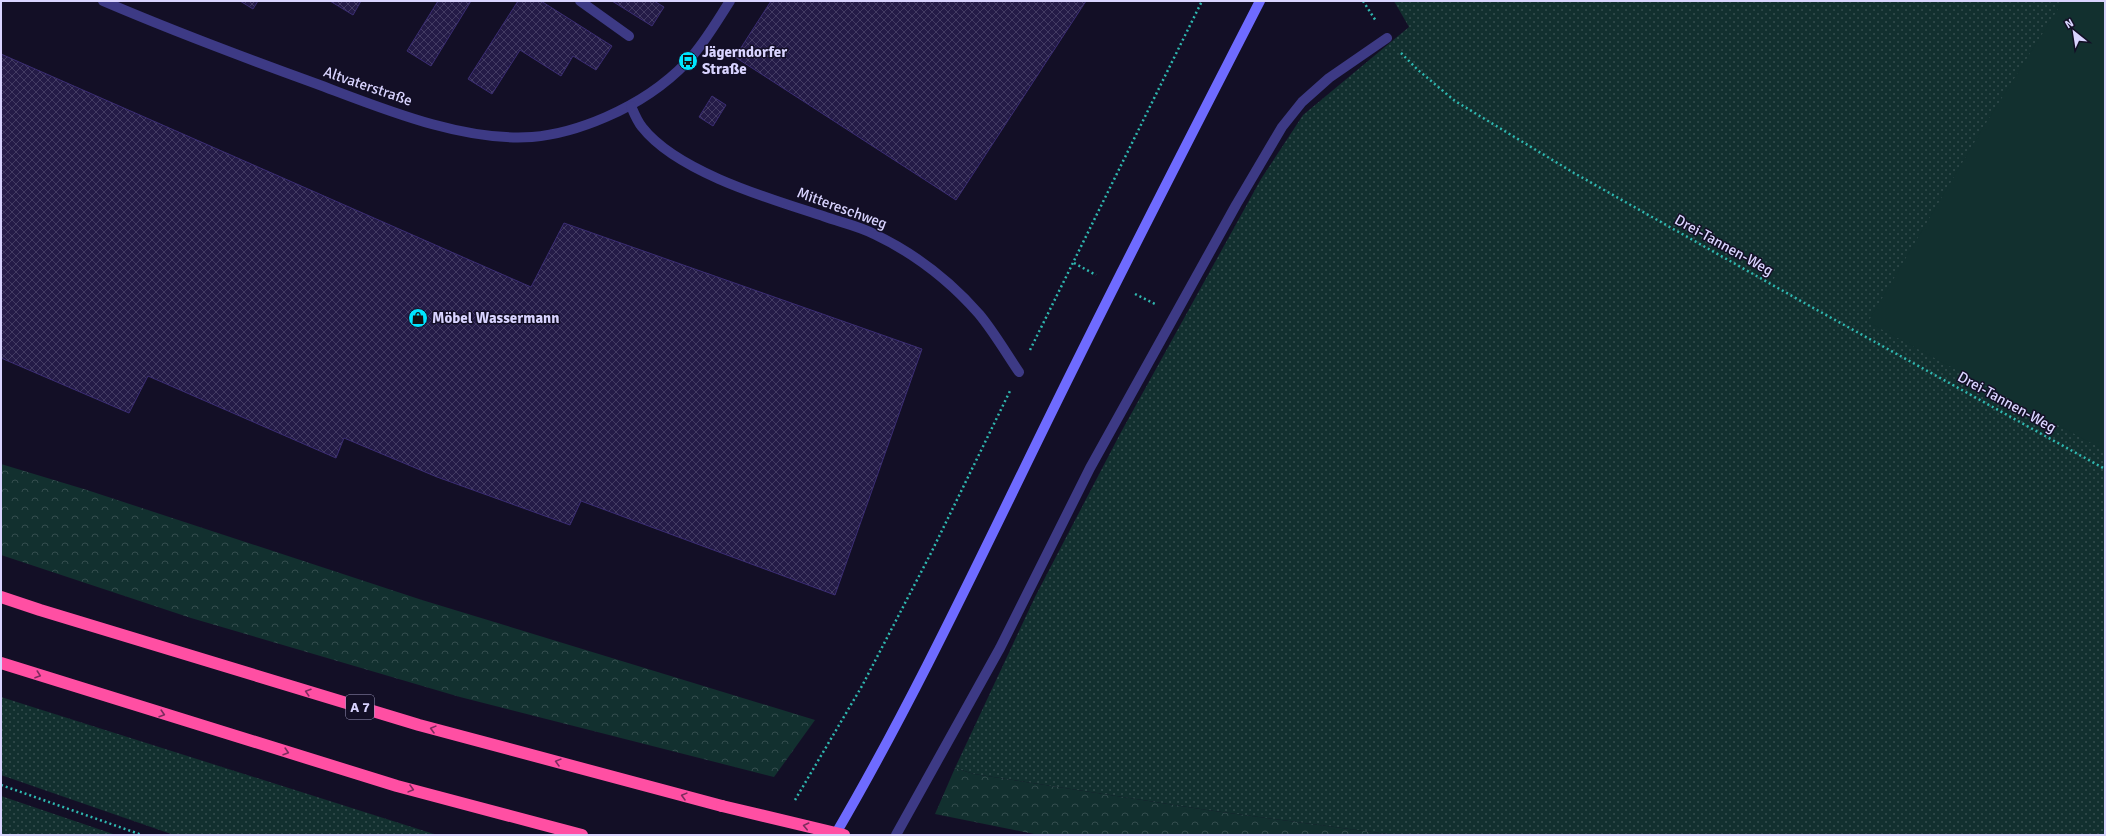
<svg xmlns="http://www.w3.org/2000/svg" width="2106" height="836" font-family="Signika,sans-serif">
  <defs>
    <pattern id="grass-dots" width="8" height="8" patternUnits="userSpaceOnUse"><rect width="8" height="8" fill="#12302f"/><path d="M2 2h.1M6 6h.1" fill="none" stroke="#344d4e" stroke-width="1.8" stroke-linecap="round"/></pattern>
    <pattern id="forest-crowns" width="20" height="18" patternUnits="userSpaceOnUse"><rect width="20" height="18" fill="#12302f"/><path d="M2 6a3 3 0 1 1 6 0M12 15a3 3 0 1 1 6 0" fill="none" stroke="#344d4e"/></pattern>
    <pattern id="building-cross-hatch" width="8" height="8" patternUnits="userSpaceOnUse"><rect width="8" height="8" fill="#241b47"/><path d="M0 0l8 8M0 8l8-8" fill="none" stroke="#433b63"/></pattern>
  </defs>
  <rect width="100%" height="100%" fill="#130f26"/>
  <g fill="url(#grass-dots)">
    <path d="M1394 1H2105V835H1395L1207 810 974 774 955 768 1035 597 1120 434 1261 179 1303 115 1409 27Z"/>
    <path d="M1 697 437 835H174L1 775Z"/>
    <path d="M1 796 116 835H1Z"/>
  </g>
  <g fill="url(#forest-crowns)">
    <path d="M1 464 87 490 422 600 815 720 774 777 460 697 191 618 1 555Z"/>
    <path d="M955 768 974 774 1207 810 1395 835H1039L935 814Z"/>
  </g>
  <path fill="#12302f" d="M2063 1H2105L2104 450 1868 322 1981 131Z"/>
  <g fill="url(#building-cross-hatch)" stroke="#3b2d73">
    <path d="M240 1H258L253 9Z"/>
    <path d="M330 1H361L353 15Z"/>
    <path d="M438 1H471L431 66 407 51Z"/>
    <path d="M518 1H541L612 46 596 70 573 56 561 76 520 50 492 94 468 79Z"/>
    <path d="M612 1H654L664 7 652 26Z"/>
    <path d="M771 1H1086L956 200 735 57Z"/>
    <path d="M1 54 531 287 564 223 922 349 835 595 581 501 570 525 437 477 344 438 336 458 148 376 129 413 1 358Z"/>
    <path d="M712 96 726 105 713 126 699 117Z"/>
  </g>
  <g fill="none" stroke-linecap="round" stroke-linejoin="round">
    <g stroke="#2fb8b0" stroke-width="2.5" stroke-dasharray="2 3" stroke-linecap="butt">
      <path d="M1363 1 1376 21"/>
      <path d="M1401 53 1418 70 1455 101 1574 173 1808 305 2105 469"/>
      <path d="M1074 263 1096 275"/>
      <path d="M1135 294 1157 305"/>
      <path d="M1030 350 1202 1"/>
      <path d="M1 785 142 835"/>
      <path d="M795 800 862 686 931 553 1010 391"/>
    </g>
    <g stroke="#3d3a85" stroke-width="10">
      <path d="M580 1 629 36"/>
      <path d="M896 835 1000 648 1090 468 1236 205 1282 127 1302 102 1329 78 1387 38"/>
    </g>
    <g stroke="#3d3a85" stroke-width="10">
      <path d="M103 1C173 31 245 58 317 84 381 108 462 142 532 137 557 135 583 127 606 117 636 104 665 85 687 62 704 44 717 21 730 1"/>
      <path d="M631 106C634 113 637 121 642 127 677 172 770 199 823 216 839 222 859 226 874 234 914 253 950 281 979 314 994 332 1006 353 1019 372"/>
    </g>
    <path stroke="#6f6bff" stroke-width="10" d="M835 835C925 681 999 517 1079 357 1138 238 1199 120 1260 1"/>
    <g stroke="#ff4fa3" stroke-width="12">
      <path d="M1 597 40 610 419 725 722 806"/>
      <path d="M1 663 397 786 582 835"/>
    </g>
    <path stroke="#ff4fa3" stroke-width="12" d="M722 806 844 835"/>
  </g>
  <defs><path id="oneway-chevron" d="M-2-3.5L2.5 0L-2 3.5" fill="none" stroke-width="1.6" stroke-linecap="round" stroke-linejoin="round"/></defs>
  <g stroke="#7d2c5e">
    <use href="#oneway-chevron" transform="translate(38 675) rotate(19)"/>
    <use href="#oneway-chevron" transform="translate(308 692) rotate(-163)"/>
    <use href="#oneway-chevron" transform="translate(162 714) rotate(17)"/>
    <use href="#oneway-chevron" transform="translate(433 729) rotate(-165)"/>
    <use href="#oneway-chevron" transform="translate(286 752) rotate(17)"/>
    <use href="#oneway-chevron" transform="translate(558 762) rotate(-165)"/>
    <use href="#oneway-chevron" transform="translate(411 789) rotate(15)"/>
    <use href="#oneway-chevron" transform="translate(684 796) rotate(-165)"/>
    <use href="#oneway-chevron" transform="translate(806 826) rotate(-167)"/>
  </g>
  <defs>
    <g id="bus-disc" transform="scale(1)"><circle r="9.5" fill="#00e5ff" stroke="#130f26"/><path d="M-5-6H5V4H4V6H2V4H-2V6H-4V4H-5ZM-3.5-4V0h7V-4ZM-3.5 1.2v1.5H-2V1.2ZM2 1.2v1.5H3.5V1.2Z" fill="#111"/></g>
    <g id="shop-disc" transform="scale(1)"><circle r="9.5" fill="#00e5ff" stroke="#130f26"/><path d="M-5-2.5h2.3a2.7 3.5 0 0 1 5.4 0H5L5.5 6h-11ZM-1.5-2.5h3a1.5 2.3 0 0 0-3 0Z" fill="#111"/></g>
  </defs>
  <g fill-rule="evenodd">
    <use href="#bus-disc" x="688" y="61"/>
    <use href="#shop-disc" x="418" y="318"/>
  </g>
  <g text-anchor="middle" stroke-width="3" stroke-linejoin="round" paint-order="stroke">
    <rect fill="#130f26" stroke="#9e99be" stroke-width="1" x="346" y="695" width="28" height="24" rx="3"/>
    <g font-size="14" font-weight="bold" fill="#d9d4ff">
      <text x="360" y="712">A 7</text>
    </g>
    <g font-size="15" font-weight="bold" fill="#d9d4ff" stroke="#130f26" text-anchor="start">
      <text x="702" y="57">Jägerndorfer<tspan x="702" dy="17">Straße</tspan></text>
      <text x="432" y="323">Möbel Wassermann</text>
    </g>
    <g font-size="15" fill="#d9d4ff" stroke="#130f26">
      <text transform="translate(368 86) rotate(19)" y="5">Altvaterstraße</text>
      <text transform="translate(842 208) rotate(20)" y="5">Mittereschweg</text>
      <text transform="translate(1724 245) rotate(29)" y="5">Drei-Tannen-Weg</text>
      <text transform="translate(2007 402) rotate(29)" y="5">Drei-Tannen-Weg</text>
    </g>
  </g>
  <rect width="2106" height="836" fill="none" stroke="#d9d4ff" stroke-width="4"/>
  <g transform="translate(2074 32) rotate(330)" stroke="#130f26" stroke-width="3" paint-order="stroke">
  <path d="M0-3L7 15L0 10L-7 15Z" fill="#d9d4ff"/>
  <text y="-6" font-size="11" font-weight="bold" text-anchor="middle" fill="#d9d4ff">N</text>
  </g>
</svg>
